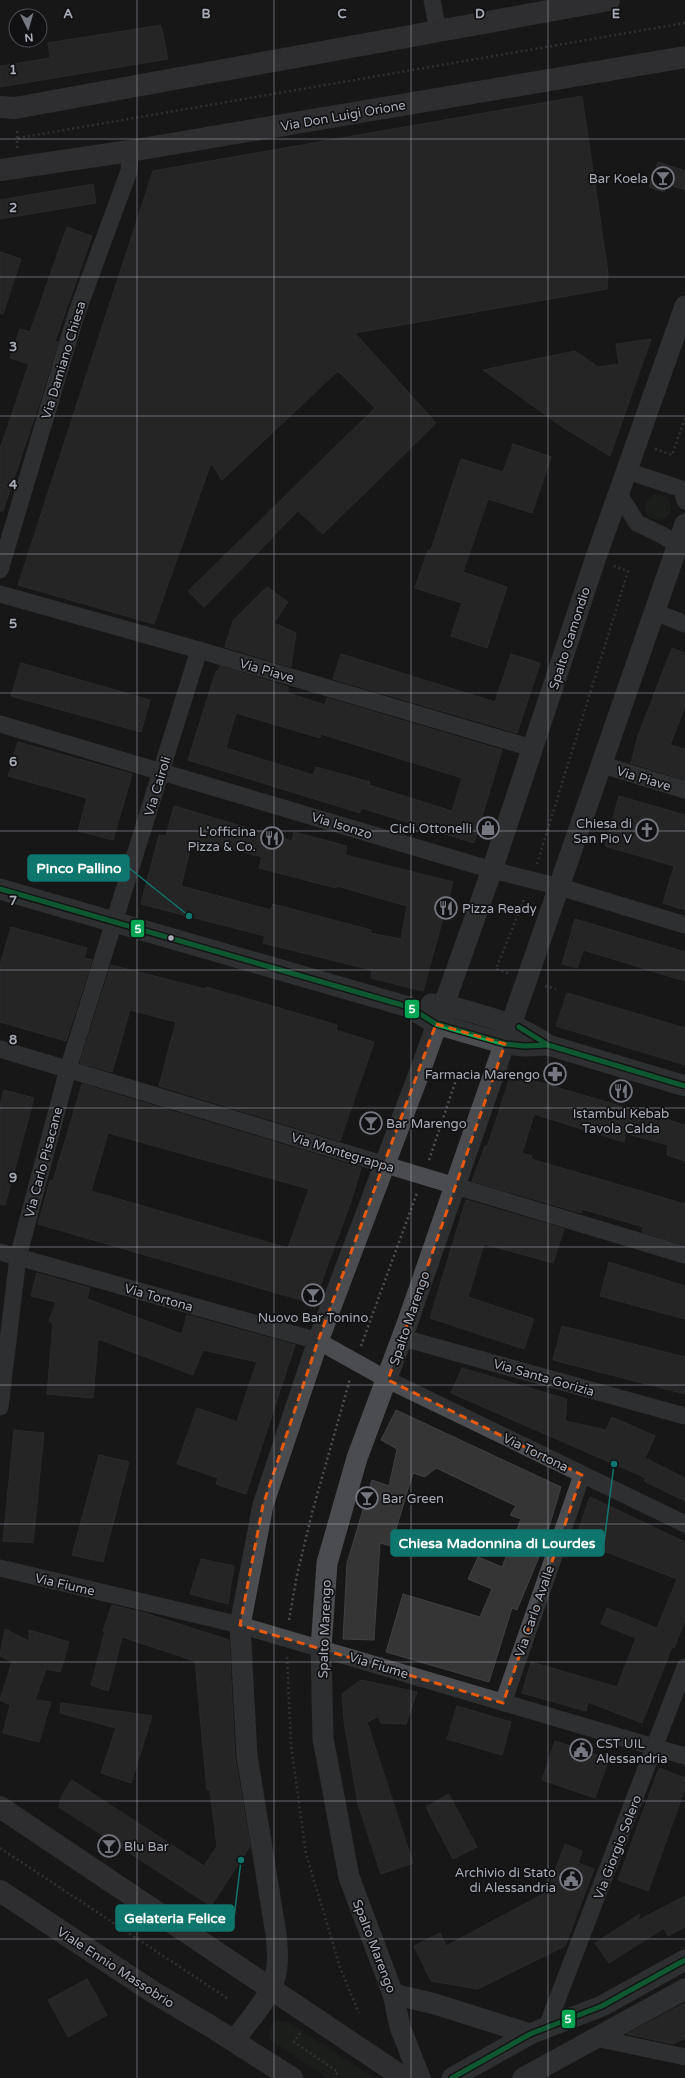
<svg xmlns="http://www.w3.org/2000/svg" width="685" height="2078" font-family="'Varela Round',sans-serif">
  <rect width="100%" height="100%" fill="#171717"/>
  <g fill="#1d241e">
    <circle cx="658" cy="507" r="13"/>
    <path d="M279 2020 289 2022 374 2078H327L271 2040C267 2031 270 2024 279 2020Z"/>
  </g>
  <g fill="#353536" stroke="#3f4043" fill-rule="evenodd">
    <path d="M161 25 168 59 0 87V66L50 58 48 43Z"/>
    <path d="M582 96 608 273 607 289 355 333 436 423 323 534 298 511 204 607 188 591 375 408 338 371 222 480 211 463 154 624 18 585 153 171Z"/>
    <path d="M658 162 685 171V190L667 184 664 192 649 187Z"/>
    <path d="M93 184 96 203 0 219V200Z"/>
    <path d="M67 227 92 236 55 341 58 342 39 404 3 511H0V449L29 364 10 358 20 329 30 332Z"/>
    <path d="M0 252 21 259 3 314H0Z"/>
    <path d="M651 339 610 456 561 426 483 370 575 351 598 367 619 364 616 344Z"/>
    <path d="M513 444 551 457 532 513 488 499 463 572 507 587 487 648 451 636 462 603 415 588 428 550H431L461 459 503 472Z"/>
    <path d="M267 587 288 602 274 623 296 633 291 667 225 647 233 621Z"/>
    <path d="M672 648 685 653V706L670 745 685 749V780L631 763 638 736Z"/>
    <path d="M341 654 495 702 511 654 540 663 517 733 333 679Z"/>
    <path d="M21 663 150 700 141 732 11 696Z"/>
    <path d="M220 666 288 687V693L325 705 327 698 502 750 474 843 362 808 360 813 188 760 216 671 218 672ZM236 713 320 738 321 734 462 778 452 811 369 785 370 782 316 767 313 775 226 748Z"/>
    <path d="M18 742 132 774 113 840 78 831 87 798 8 776Z"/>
    <path d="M619 796 685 815V910L663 903 674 866 605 846Z"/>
    <path d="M174 806 292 841 294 832 347 846 345 855 453 882 423 991 371 978 372 970 263 943 265 936 141 904 159 835 166 836ZM193 839 262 857 259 868 336 888 337 886 407 906 401 939 370 933 371 930 273 904 271 910 181 886Z"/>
    <path d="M575 919 685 952V981L583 950 577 968 562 964Z"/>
    <path d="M11 927 87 948 84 958 92 960 66 1041 0 1022V965Z"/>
    <path d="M111 965 205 989 206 987 276 1007 337 1025 336 1030 374 1042 340 1141 159 1086 176 1022 130 1010 112 1072 80 1063Z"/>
    <path d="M567 993 685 1028V1065L556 1026Z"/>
    <path d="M511 1074 685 1125V1161L667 1155 668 1145 625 1133 624 1142 534 1114 522 1153 532 1156 531 1159 685 1204V1245L642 1232 643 1227 582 1209 581 1213 472 1181 485 1146 487 1147Z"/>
    <path d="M82 1084 361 1168 351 1201 319 1289 316 1288 311 1303 38 1224 50 1180 53 1181ZM108 1133 309 1189 288 1248 91 1191Z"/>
    <path d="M4 1090 34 1098 5 1205 0 1204V1105Z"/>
    <path d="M466 1200 564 1229 553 1263 484 1244 468 1297 534 1319 524 1349 430 1318Z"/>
    <path d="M609 1262 685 1286V1319L600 1296Z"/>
    <path d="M37 1273 90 1288 87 1299 182 1334 187 1315 295 1345 246 1494 216 1484 218 1478 177 1464 197 1408 237 1422 257 1362 203 1350 193 1375 98 1339 93 1398 47 1394 53 1323 49 1321 56 1302 31 1296Z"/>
    <path d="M562 1326 685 1357V1394L553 1360Z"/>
    <path d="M462 1368 567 1399 565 1421 606 1430 612 1417 655 1436 645 1458 685 1478V1501L644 1481 646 1478 451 1393Z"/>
    <path d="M396 1410 561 1487 543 1547 517 1610 512 1608 489 1682 386 1652 403 1594 480 1617 492 1589 468 1579 478 1557 502 1567 521 1519 510 1515 516 1506 436 1468 425 1477 413 1473 391 1546 380 1543 374 1640 343 1639 347 1563 372 1480 389 1486 397 1449 381 1440Z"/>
    <path d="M14 1430 44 1433 33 1543 3 1541Z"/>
    <path d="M99 1455 129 1462 103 1562 72 1555Z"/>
    <path d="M590 1497 685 1542V1621L674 1648 672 1647 642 1723 588 1702 586 1711 522 1693 531 1662 617 1687 636 1638 601 1624 607 1608 657 1628 677 1579 575 1540Z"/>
    <path d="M201 1559 234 1566 228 1604 190 1594Z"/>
    <path d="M112 1605 145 1613 229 1640 235 1757 250 1846 211 1906 59 1807 62 1795 72 1780 204 1866 217 1846 210 1790H207L195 1661 122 1637 108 1691 91 1685 105 1631H103Z"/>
    <path d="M5 1629 29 1641V1630L69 1642 60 1672 46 1669 35 1700 51 1702 39 1742 3 1733 10 1705 0 1700 12 1662 0 1656Z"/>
    <path d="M361 1680 417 1692 406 1724 381 1723 378 1717 367 1722 413 1863 381 1874 358 1804 344 1721 342 1694Z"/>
    <path d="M61 1703 152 1716 131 1783 101 1773 116 1728 60 1713Z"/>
    <path d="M457 1706 511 1722 502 1755 447 1739Z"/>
    <path d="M555 1741 609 1759 595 1798 542 1780Z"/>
    <path d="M659 1768 685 1778V1789L648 1891 618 1880Z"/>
    <path d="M449 1794 477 1847 453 1859 426 1807Z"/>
    <path d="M565 1844 582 1851 578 1863 594 1869 565 1946 478 1989 431 1981 414 1946 440 1933 446 1946 547 1892Z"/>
    <path d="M685 1896V1927L668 1936 664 1928 609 1963 595 1943 640 1914 637 1921Z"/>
    <path d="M87 1979 107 2015 68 2037 48 2000Z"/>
    <path d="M685 2003V2038L673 2044 627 2034Z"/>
  </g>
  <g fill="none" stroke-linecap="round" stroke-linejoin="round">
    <g stroke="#4d4e52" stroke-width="2.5" stroke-dasharray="2 3" stroke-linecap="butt">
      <path d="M18 138 685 23"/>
      <path d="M17 148V129"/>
      <path d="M655 449 672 455 685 418"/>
      <path d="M537 864 628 571 614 566"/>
      <path d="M508 973 496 969 525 897"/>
      <path d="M545 986 556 989"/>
      <path d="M429 1160 458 1074 472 1078"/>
      <path d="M361 1346 417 1193"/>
      <path d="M289 1620 297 1575 312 1513 350 1379"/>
      <path d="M287 1657 291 1745 306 1854 341 1970 359 2013"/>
      <path d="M0 1848 227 1998"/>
      <path d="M300 2033 294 2042 338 2072 334 2078"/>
    </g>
    <g stroke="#4b4c50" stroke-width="17">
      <path d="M432 0 438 31"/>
      <path d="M627 471 682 489 685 501"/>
      <path d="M619 494 637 523 662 535 678 545"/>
      <path d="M0 570 76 315 129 171 130 151"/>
      <path d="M0 594 199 650 532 748"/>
      <path d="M655 612 685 624"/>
      <path d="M0 724 492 870 560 887 685 925"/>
      <path d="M603 765 685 790"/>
      <path d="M0 1049 685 1255"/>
      <path d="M0 1252 318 1341 388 1380 685 1524"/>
      <path d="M403 1338 685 1416"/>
      <path d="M0 1407 18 1257 68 1069 199 650"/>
      <path d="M0 1568 240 1625 685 1756"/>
      <path d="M503 1703 582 1475"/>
      <path d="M547 2026 685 1667"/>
      <path d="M596 2038 685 2057"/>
    </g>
    <g stroke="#4b4c50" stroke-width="21">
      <path d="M0 889 409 1007 436 1024 505 1044 525 1046 548 1045"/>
      <path d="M431 1004C445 1004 457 1008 471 1012 503 1021 520 1026 548 1045L685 1086"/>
      <path d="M393 1994 435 2004 530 2034"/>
      <path d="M234 2041C244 2027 266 2001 272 1987 279 1970 278 1952 276 1934L247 1756 240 1625 263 1505 318 1341 423 1063 492 870 595 560 685 306"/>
      <path d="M420 2078 400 2027 393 1994 349 1877 323 1738 321 1648 327 1563 357 1458 407 1324 685 524"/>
      <path d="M452 2078 530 2034 602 2006 685 1960"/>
      <path d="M523 2078 685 1989"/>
    </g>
    <g stroke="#4a4a4e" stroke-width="22">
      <path d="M0 107 15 108 609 0"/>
      <path d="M0 170 130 151 685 57"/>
      <path d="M0 1807 404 2078"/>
      <path d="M0 1891 153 1992 210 2026 292 2078"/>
    </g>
    <g stroke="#111113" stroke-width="8">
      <g id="bus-1">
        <path d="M0 889 409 1007 436 1024 505 1044 525 1046 548 1045"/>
        <path d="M519 1027 548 1045 685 1086"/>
        <path d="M452 2078 530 2034 602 2006 685 1960"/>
      </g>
    </g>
    <use href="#bus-1" stroke="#00a651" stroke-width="5"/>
  </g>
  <path d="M0 0H685V2078H0ZM436 1024 505 1044 388 1380 582 1475 503 1703 240 1625 263 1505 318 1341Z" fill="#171717" fill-opacity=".55" fill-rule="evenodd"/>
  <path fill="none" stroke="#e8590c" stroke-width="3" stroke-dasharray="8 5" stroke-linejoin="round" d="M436 1024 505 1044 388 1380 582 1475 503 1703 240 1625 263 1505 318 1341Z"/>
  <path fill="none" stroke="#a8adb8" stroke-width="1" stroke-opacity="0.55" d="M137 0V2078M274 0V2078M411 0V2078M548 0V2078M0 139H685M0 277H685M0 416H685M0 554H685M0 693H685M0 831H685M0 970H685M0 1108H685M0 1247H685M0 1385H685M0 1524H685M0 1662H685M0 1801H685M0 1939H685"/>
  <defs>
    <g id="bar-ring" transform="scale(1.15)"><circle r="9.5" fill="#111113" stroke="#757880" stroke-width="1.5"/><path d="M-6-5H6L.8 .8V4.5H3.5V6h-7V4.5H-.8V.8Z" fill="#757880"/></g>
    <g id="shop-ring" transform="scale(1.15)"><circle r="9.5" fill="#111113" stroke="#757880" stroke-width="1.5"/><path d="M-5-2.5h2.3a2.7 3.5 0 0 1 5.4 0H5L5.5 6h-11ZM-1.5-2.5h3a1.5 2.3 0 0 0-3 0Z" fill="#757880"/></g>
    <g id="church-ring" transform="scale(1.15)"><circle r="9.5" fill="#111113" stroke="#757880" stroke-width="1.5"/><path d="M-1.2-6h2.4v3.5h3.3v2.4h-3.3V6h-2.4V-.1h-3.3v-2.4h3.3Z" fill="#757880"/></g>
    <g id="restaurant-ring" transform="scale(1.15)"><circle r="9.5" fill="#111113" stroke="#757880" stroke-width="1.5"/><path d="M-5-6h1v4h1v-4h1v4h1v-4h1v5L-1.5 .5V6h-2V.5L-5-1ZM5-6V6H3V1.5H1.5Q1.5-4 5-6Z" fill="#757880"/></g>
    <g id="pharmacy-ring" transform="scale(1.15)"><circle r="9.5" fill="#111113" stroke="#757880" stroke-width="1.5"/><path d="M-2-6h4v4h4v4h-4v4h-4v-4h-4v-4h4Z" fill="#757880"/></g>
    <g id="civic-ring" transform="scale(1.15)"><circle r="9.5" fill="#111113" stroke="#757880" stroke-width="1.5"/><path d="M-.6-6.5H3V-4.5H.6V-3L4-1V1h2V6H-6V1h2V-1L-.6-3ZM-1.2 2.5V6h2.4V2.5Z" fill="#757880"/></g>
  </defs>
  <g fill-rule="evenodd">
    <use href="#bar-ring" x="663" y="178"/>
    <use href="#shop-ring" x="488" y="828"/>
    <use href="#church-ring" x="647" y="830"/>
    <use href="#restaurant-ring" x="272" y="838"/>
    <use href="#restaurant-ring" x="446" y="908"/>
    <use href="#pharmacy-ring" x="555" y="1074"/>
    <use href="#restaurant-ring" x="621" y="1091"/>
    <use href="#bar-ring" x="371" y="1123"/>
    <use href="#bar-ring" x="313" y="1295"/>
    <use href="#bar-ring" x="367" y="1498"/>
    <use href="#civic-ring" x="581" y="1750"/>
    <use href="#bar-ring" x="109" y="1846"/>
    <use href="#civic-ring" x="571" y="1879"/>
  </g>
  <circle fill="#a8adb8" stroke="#111113" stroke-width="1.5" cx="171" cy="938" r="3.5"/>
  <g text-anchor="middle" stroke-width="3.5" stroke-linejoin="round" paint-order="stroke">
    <g font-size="13" fill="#a8adb8" stroke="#111113">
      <text transform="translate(343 115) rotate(-10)" y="5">Via Don Luigi Orione</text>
      <text transform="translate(63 360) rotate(-73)" y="5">Via Damiano Chiesa</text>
      <text transform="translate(569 638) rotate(-72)" y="5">Spalto Gamondio</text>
      <text transform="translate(267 670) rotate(16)" y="5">Via Piave</text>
      <text transform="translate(644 778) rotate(17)" y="5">Via Piave</text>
      <text transform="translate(157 786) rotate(-73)" y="5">Via Cairoli</text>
      <text transform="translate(342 825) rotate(17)" y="5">Via Isonzo</text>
      <text transform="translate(343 1152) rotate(17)" y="5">Via Montegrappa</text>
      <text transform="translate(43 1162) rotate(-75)" y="5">Via Carlo Pisacane</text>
      <text transform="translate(159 1297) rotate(16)" y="5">Via Tortona</text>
      <text transform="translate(409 1318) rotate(-71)" y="5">Spalto Marengo</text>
      <text transform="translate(544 1377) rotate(16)" y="5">Via Santa Gorizia</text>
      <text transform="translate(536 1452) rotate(26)" y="5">Via Tortona</text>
      <text transform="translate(65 1584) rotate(13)" y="5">Via Fiume</text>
      <text transform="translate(534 1611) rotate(-71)" y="5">Via Carlo Avalle</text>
      <text transform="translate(324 1629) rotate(-88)" y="5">Spalto Marengo</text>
      <text transform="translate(379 1665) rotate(17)" y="5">Via Fiume</text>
      <text transform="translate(617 1847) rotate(-69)" y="5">Via Giorgio Solero</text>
      <text transform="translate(375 1946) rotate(69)" y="5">Spalto Marengo</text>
      <text transform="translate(116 1967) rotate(33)" y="5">Viale Ennio Massobrio</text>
    </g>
    <g font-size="13" fill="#a8adb8" stroke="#111113" text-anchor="end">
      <text x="648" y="183">Bar Koela</text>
      <text x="632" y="828">Chiesa di<tspan x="632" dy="15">San Pio V</tspan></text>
      <text x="472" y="833">Cicli Ottonelli</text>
      <text x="256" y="836">L'officina<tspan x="256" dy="15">Pizza &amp; Co.</tspan></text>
      <text x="462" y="913" text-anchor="start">Pizza Ready</text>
      <text x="540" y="1079">Farmacia Marengo</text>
      <text x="621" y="1118" text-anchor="middle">Istambul Kebab<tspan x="621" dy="15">Tavola Calda</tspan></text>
      <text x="386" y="1128" text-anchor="start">Bar Marengo</text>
      <text x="313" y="1322" text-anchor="middle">Nuovo Bar Tonino</text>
      <text x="382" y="1503" text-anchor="start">Bar Green</text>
      <text x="596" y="1748" text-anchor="start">CST UIL<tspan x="596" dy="15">Alessandria</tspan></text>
      <text x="124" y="1851" text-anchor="start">Blu Bar</text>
      <text x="556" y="1877">Archivio di Stato<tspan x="556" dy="15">di Alessandria</tspan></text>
    </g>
  </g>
  <g font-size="13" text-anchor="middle" font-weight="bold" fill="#a8adb8" stroke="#111113" stroke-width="3.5" stroke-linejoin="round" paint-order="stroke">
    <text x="68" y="18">A</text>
    <text x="206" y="18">B</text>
    <text x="342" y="18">C</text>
    <text x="480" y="18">D</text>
    <text x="616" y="18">E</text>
    <text x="13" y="74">1</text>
    <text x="13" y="212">2</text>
    <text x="13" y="351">3</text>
    <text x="13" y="489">4</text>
    <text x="13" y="628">5</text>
    <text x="13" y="766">6</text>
    <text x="13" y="905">7</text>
    <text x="13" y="1044">8</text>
    <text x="13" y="1182">9</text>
  </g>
  <path fill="none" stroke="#0f766e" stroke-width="1.5" d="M189 916L129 868M614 1464L604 1543M241 1860L234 1918"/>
  <g fill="#0f766e" stroke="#111113" stroke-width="1.5">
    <circle cx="189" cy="916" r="4"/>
    <circle cx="614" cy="1464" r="4"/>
    <circle cx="241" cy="1860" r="4"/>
  </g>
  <g fill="#0f766e" stroke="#0f766e" stroke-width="1.5">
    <rect x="28" y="855" width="101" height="26" rx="4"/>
    <rect x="391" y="1530" width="213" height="26" rx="4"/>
    <rect x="116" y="1905" width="118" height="26" rx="4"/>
  </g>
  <g font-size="14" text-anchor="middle" font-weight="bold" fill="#fff">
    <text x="79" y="873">Pinco Pallino</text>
    <text x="497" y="1548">Chiesa Madonnina di Lourdes</text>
    <text x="175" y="1923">Gelateria Felice</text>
  </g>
  <g stroke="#111113" stroke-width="1.5">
    <rect x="130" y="919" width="15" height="19" rx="4" fill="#00a651"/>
    <rect x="404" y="999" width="16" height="20" rx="4" fill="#00a651"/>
    <rect x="561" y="2009" width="15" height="20" rx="4" fill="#00a651"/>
  </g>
  <g font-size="11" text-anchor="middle" font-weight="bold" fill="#fff">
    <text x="138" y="933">5</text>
    <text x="412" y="1013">5</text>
    <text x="568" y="2023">5</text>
  </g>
  <g transform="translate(28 28) rotate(175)"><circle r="19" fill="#111113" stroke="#4d4f55"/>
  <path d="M0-3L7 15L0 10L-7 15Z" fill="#757880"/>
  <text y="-6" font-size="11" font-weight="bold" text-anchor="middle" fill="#a8adb8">N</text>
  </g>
</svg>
